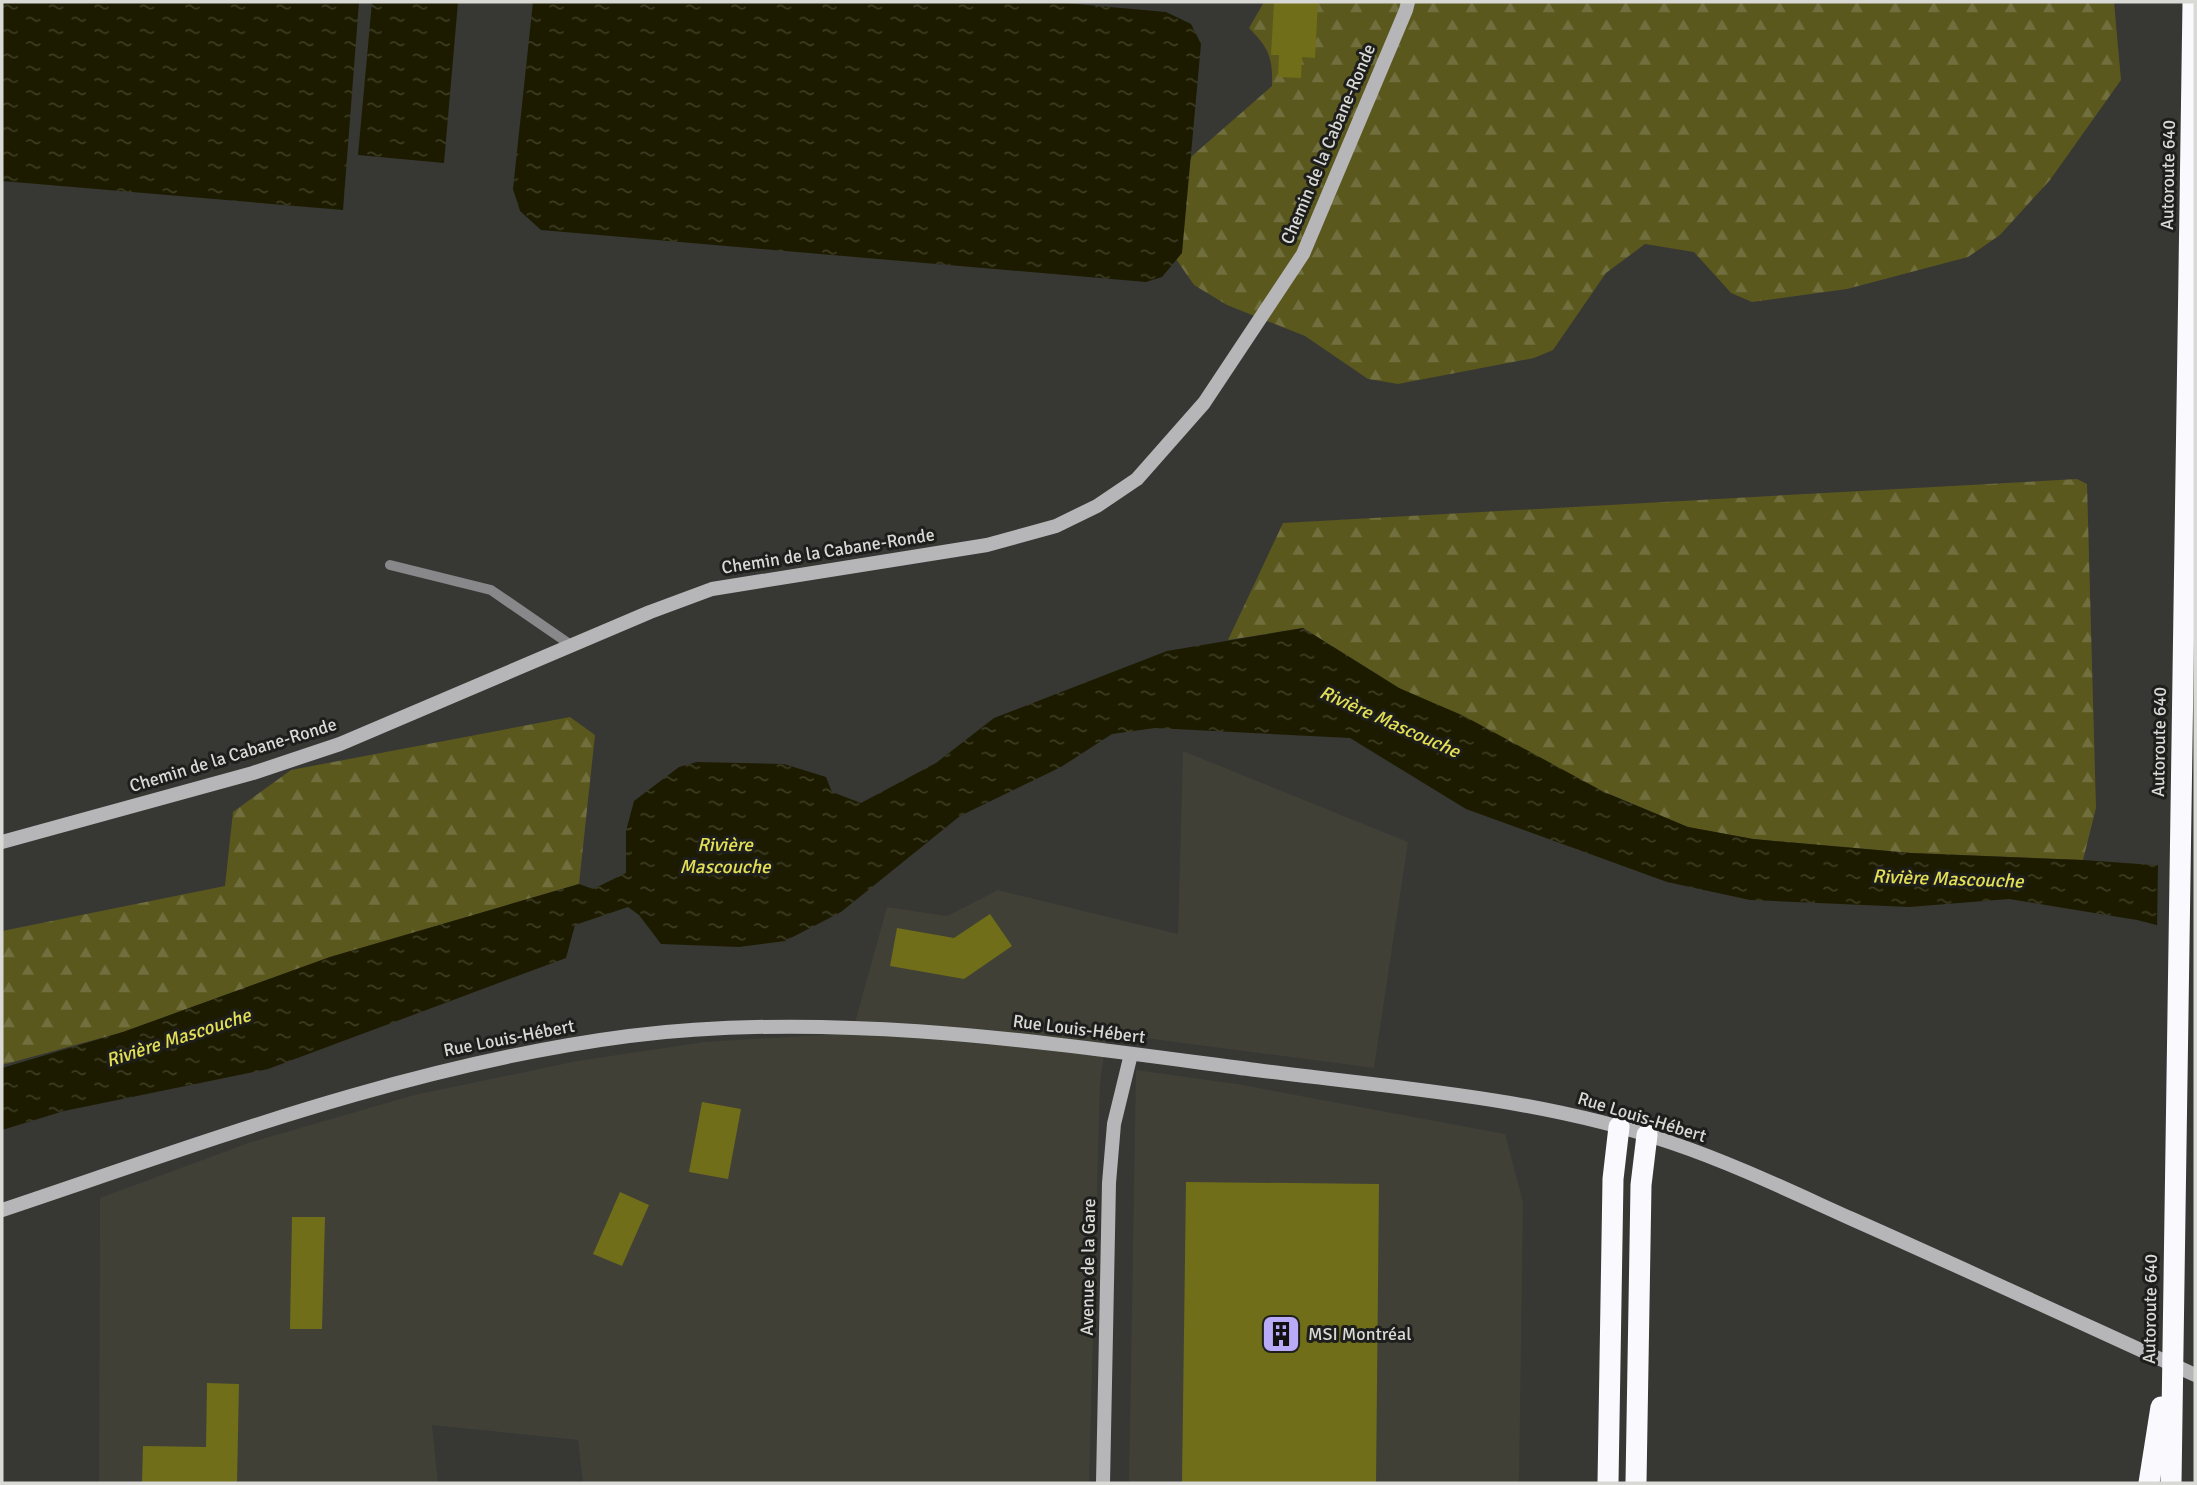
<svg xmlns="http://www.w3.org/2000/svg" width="2197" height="1485" font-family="Signika,sans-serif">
  <defs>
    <pattern id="forest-firs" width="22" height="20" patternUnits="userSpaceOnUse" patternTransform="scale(1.75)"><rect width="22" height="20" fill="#5a581d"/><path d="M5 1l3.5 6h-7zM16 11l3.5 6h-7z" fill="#716f3d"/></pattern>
    <pattern id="water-ripples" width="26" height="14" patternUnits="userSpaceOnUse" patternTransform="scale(1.75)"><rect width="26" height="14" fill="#1c1b00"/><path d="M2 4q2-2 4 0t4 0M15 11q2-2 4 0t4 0" fill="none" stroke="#3c3c24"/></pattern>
  </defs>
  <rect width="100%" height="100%" fill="#373734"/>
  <g fill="#404036">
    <path d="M1183 751 1408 842 1374 1068 1107 1033 1100 1085 1089 1483H583L578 1440 432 1425 438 1483H99L100 1198 251 1142 414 1095 577 1061 704 1042 852 1033 887 907 947 916 998 890 1178 934Z"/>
    <path d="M1136 1070 1237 1084 1505 1134 1523 1202 1519 1483H1129Z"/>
  </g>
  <g fill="url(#forest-firs)">
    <path d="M1264 2H2114L2121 80 2050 180 2000 235 1968 257 1847 289 1752 302 1731 293 1694 252 1645 244 1606 273 1553 350 1534 358 1398 384 1368 379 1305 336 1227 305 1194 285 1165 243 1163 221 1192 156 1272 86C1273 58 1269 48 1249 28Z"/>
    <path d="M2077 479 2087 484 2096 808 2083 860 1911 853 1753 839 1688 827 1604 792 1399 688 1303 628 1228 640 1283 523Z"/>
    <path d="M570 717 595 735 579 884 330 957 123 1032 2 1065V931L225 886 233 812 291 770Z"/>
  </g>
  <g fill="url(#water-ripples)">
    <path d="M2 2H359L343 210 2 181Z"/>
    <path d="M372 2H458L444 163 358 155Z"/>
    <path d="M533 2H1054L1166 12 1191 24 1201 44 1182 253 1162 277 1146 282 541 230 520 211 513 189Z"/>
    <path d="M1303 628 1399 688 1464 716 1604 792 1688 827 1753 839 1911 853 2083 860 2195 868V935L2137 920 2009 899 1909 907 1750 900 1667 882 1466 809 1350 738 1155 728 1112 734 1061 767 960 816 841 912 785 941 739 947 661 944 639 915 628 907 575 925 566 958 268 1069 64 1111 2 1130V1068L123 1032 330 957 579 884 593 889 626 873V831L634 801 679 767 697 762 784 764 826 777 832 792 861 803 936 763 994 718 1167 651Z"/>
  </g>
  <path fill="#373734" d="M2158 862 2195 865 2194 938 2157 928Z"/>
  <g fill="#706e19">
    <path d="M1274 2H1318L1315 58 1302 57 1301 78 1278 77 1279 55H1271Z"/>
    <path d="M990 914 1012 946 964 979 890 966 897 928 954 938Z"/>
    <path d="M702 1102 741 1109 728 1179 689 1172Z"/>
    <path d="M1186 1182 1379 1184 1376 1483H1182Z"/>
    <path d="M620 1192 649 1205 622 1266 593 1254Z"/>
    <path d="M292 1217H325L322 1329H290Z"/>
    <path d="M207 1383 239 1384 237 1483H142L143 1446 206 1447Z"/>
  </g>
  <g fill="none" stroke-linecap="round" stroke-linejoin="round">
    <path stroke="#88888a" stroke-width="10" d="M390 565 491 590 571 645"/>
    <g stroke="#b6b6b9" stroke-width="14">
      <path d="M2 842 253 773 340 744 650 612 712 589 987 545 1056 526 1097 506 1137 479 1204 403 1303 254 1406 10 1408 2"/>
      <path d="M2 1210C208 1141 412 1064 629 1036 837 1010 1050 1043 1256 1070 1395 1088 1539 1097 1672 1143 1734 1164 1792 1192 1852 1219 1967 1270 2081 1323 2195 1375"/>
      <path d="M1103 1483 1109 1183 1114 1124 1131 1054"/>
    </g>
    <g stroke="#f9f9fe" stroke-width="21">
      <path d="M1608 1483 1613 1179 1619 1127"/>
      <path d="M1636 1483 1641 1185 1647 1135"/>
      <path d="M2149 1483 2161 1407"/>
      <path d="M2171 1483 2193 2"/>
    </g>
  </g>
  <defs>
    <g id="building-square" transform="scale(2.0125)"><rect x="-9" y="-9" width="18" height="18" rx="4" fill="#b9abf7" stroke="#1e1f1d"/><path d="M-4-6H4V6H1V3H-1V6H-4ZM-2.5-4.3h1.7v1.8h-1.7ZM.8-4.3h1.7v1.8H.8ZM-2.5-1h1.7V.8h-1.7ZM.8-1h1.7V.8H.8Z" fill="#111"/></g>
  </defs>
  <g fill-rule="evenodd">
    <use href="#building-square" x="1281" y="1334"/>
  </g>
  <g text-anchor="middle" stroke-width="6" stroke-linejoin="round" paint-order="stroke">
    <g font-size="18" fill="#d9d9d6" stroke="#1e1f1d">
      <text transform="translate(1328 144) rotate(-67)" y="6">Chemin de la Cabane-Ronde</text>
      <text transform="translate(2168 175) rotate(-89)" y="6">Autoroute 640</text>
      <text transform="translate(828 551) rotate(-9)" y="6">Chemin de la Cabane-Ronde</text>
      <text transform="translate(2159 742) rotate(-89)" y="6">Autoroute 640</text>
      <text transform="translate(233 755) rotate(-17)" y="6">Chemin de la Cabane-Ronde</text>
      <text transform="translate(1079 1029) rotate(7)" y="6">Rue Louis-Hébert</text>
      <text transform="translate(509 1038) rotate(-11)" y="6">Rue Louis-Hébert</text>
      <text transform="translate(1642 1117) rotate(17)" y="6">Rue Louis-Hébert</text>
      <text transform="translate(1088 1267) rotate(-89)" y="6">Avenue de la Gare</text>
      <text transform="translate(2150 1309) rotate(-89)" y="6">Autoroute 640</text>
    </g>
    <g font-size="18" fill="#d9d9d6" stroke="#1e1f1d" text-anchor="start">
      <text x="1308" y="1340">MSI Montréal</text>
    </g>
    <g font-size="19" font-style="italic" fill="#e4e055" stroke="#1e1f1d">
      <text transform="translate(1390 721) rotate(24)" y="7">Rivière Mascouche</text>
      <text x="725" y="851">Rivière<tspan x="725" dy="22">Mascouche</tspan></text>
      <text transform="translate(1948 878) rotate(2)" y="7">Rivière Mascouche</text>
      <text transform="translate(178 1037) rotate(-18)" y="7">Rivière Mascouche</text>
    </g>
  </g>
  <rect width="2197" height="1485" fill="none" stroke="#d9d9d6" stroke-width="7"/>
</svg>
